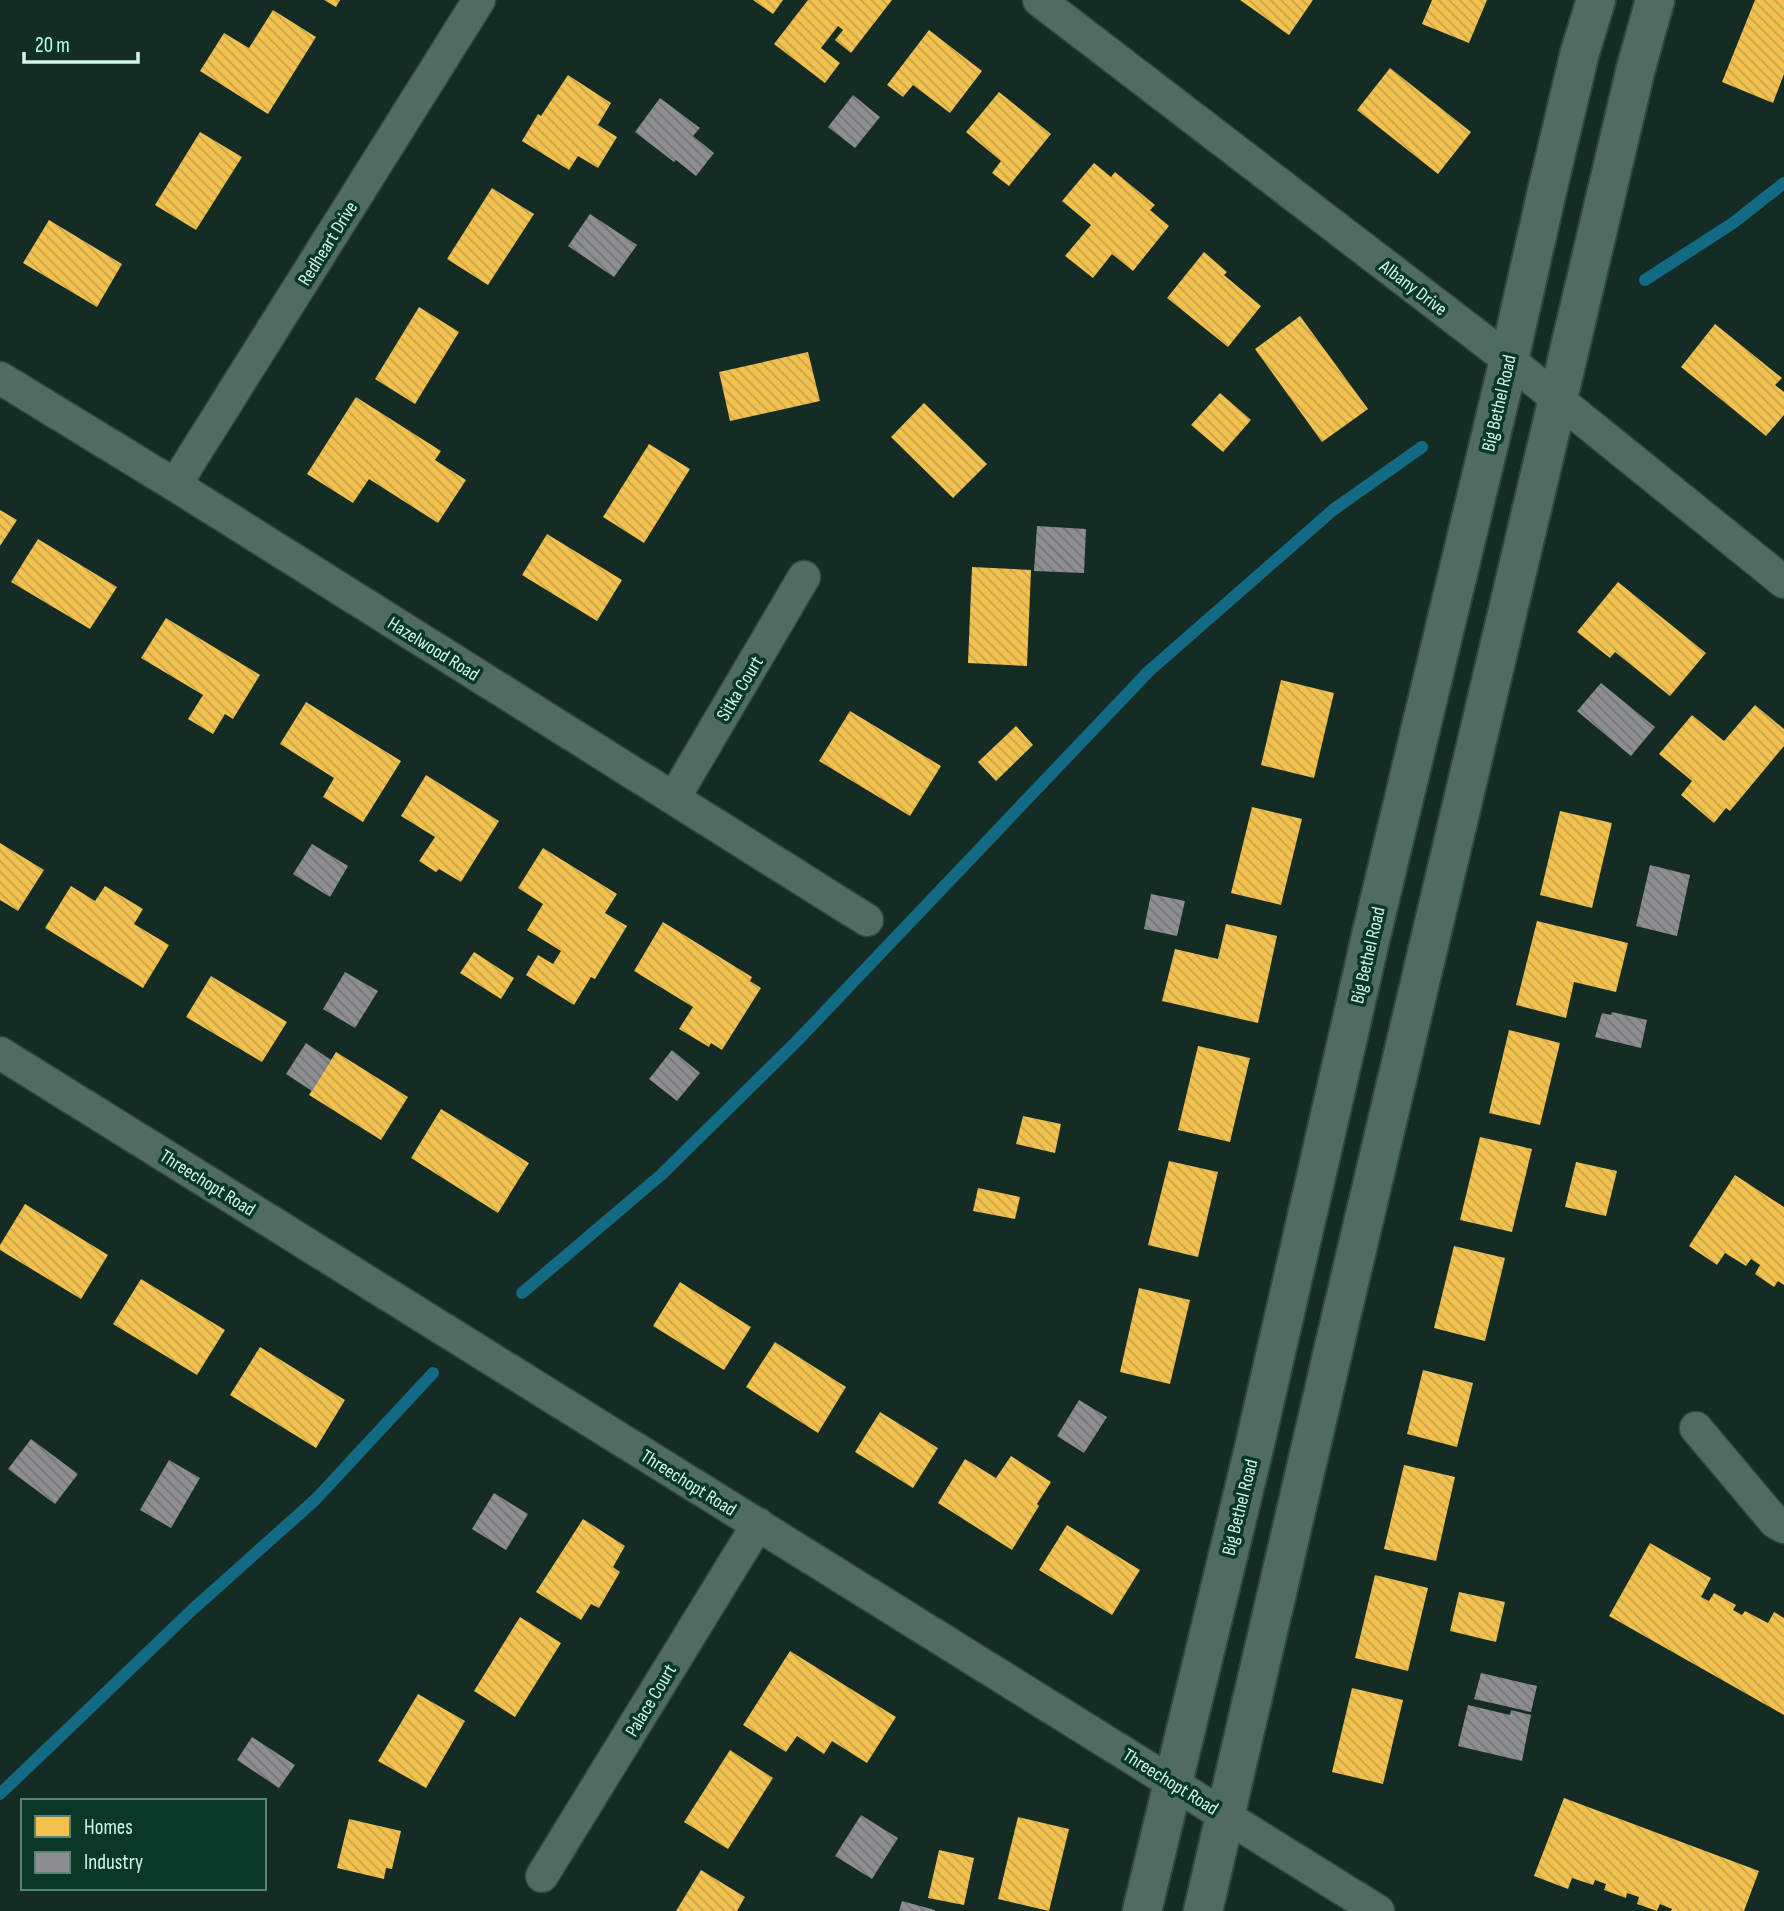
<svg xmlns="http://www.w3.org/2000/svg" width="1784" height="1911" font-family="'Sofia Sans Condensed',sans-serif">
  <defs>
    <pattern id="homes-back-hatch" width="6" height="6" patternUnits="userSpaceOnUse" patternTransform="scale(1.75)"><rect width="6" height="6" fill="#f2c14e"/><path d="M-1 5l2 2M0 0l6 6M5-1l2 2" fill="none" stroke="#c5a34c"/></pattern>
    <pattern id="industry-back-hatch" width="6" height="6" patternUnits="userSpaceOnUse" patternTransform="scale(1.75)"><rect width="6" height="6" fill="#8d8d92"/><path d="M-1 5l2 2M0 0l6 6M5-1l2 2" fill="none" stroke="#717677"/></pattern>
  </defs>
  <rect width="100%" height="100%" fill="#142c24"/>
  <g fill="url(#homes-back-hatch)">
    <path d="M324 0H340L336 7Z"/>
    <path d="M753 0H783L773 14Z"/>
    <path d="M808 0H892L851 53 835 40 843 30 838 26 821 48 840 63 825 83 774 44Z"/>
    <path d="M1240 0H1313L1289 35Z"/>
    <path d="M1432 0H1487L1469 43 1422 24Z"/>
    <path d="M1755 0H1784V74L1773 103 1722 82Z"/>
    <path d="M273 10 316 37 268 114 200 71 224 33 249 48Z"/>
    <path d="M929 30 982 71 950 113 913 85 903 97 887 85Z"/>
    <path d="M1390 68 1471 132 1438 174 1357 110Z"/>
    <path d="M568 75 611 103 598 125 617 137 598 168 578 156 569 170 522 141 538 114 541 116Z"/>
    <path d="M999 92 1051 134 1009 186 992 173 1001 161 966 132Z"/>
    <path d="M200 132 242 157 196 230 155 205Z"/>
    <path d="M1094 163 1111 177 1115 172 1155 205 1150 210 1169 226 1133 271 1112 254 1093 278 1065 256 1091 225 1062 201Z"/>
    <path d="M492 188 534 214 488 285 447 259Z"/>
    <path d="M49 220 122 264 97 307 23 263Z"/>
    <path d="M1204 252 1227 272 1224 275 1261 306 1228 347 1167 298Z"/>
    <path d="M419 307 459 332 415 404 375 379Z"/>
    <path d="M1300 316 1368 409 1322 442 1255 349Z"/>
    <path d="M1715 324 1782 378 1775 385 1784 392V415L1766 436 1681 367Z"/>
    <path d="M808 352 820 401 730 421 719 372Z"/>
    <path d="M1220 393 1251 420 1223 452 1191 425Z"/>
    <path d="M356 397 441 451 435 460 466 480 438 523 369 479 353 503 307 474Z"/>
    <path d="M924 403 987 464 953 498 891 437Z"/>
    <path d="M649 444 690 469 644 543 603 517Z"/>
    <path d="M0 510 17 520 0 546Z"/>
    <path d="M547 534 622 580 597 621 522 575Z"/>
    <path d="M38 539 117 587 90 629 11 582Z"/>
    <path d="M972 567 1031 570 1027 666 968 663Z"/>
    <path d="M1618 582 1706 653 1670 696 1615 652 1610 658 1577 632Z"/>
    <path d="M166 618 260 675 233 719 225 714 213 734 188 719 203 695 141 658Z"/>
    <path d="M1281 680 1334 693 1314 778 1261 765Z"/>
    <path d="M306 702 401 761 363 822 323 797 334 778 280 744Z"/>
    <path d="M1755 705 1784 729V746L1730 811 1726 808 1714 823 1681 795 1692 781 1659 754 1692 715 1724 741Z"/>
    <path d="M850 711 941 766 910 816 819 761Z"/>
    <path d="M1016 726 1033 745 996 781 978 762Z"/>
    <path d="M426 775 499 821 461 882 439 869 436 872 419 861 435 837 401 816Z"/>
    <path d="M1252 807 1302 819 1281 905 1231 893Z"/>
    <path d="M1560 811 1612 823 1592 908 1540 895Z"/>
    <path d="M0 843 44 870 18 911 0 900Z"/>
    <path d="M543 848 617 894 605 913 627 926 595 979 591 977 574 1005 526 975 538 955 553 964 561 951 527 930 543 904 518 888Z"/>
    <path d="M71 886 95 901 105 886 143 909 134 924 169 945 143 988 45 928Z"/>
    <path d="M1537 921 1628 943 1616 992 1574 982 1566 1018 1516 1005Z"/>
    <path d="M663 922 752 977 750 981 761 988 722 1050 711 1043 709 1047 679 1029 693 1007 634 971Z"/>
    <path d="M1226 924 1277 936 1258 1023 1162 1001 1175 949 1218 959Z"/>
    <path d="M474 952 514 978 501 999 460 973Z"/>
    <path d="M211 976 287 1022 262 1062 186 1017Z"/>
    <path d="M1509 1030 1560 1043 1540 1125 1489 1113Z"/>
    <path d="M1198 1046 1250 1058 1230 1142 1178 1130Z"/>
    <path d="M336 1052 408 1097 381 1140 309 1095Z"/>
    <path d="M441 1109 529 1163 498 1213 411 1158Z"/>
    <path d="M1023 1116 1061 1124 1055 1153 1016 1144Z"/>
    <path d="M1480 1137 1532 1149 1512 1232 1460 1220Z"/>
    <path d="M1169 1161 1218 1172 1198 1257 1148 1245Z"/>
    <path d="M1576 1162 1617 1171 1606 1216 1565 1207Z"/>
    <path d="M1735 1175 1784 1207V1285L1778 1281 1774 1287 1755 1274 1760 1265 1751 1259 1746 1266 1725 1253 1717 1265 1689 1246Z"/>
    <path d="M978 1188 1020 1197 1015 1219 973 1211Z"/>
    <path d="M25 1204 108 1255 81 1299 0 1250V1245Z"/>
    <path d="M1454 1246 1505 1258 1485 1341 1434 1328Z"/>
    <path d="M141 1279 225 1330 197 1375 113 1324Z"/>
    <path d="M680 1282 751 1327 724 1370 653 1326Z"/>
    <path d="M1139 1288 1190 1300 1170 1384 1120 1372Z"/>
    <path d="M775 1342 846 1387 818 1433 746 1387Z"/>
    <path d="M260 1347 345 1400 316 1448 230 1395Z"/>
    <path d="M1423 1370 1473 1383 1457 1447 1407 1434Z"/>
    <path d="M880 1412 938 1448 913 1488 855 1452Z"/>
    <path d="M1011 1456 1051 1482 1037 1504 1039 1506 1012 1550 938 1503 965 1459 996 1478Z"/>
    <path d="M1404 1465 1455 1477 1436 1561 1384 1549Z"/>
    <path d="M583 1519 625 1546 613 1567 620 1572 599 1608 591 1604 581 1620 536 1592Z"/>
    <path d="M1067 1525 1140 1570 1112 1615 1039 1570Z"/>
    <path d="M1650 1543 1711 1578 1701 1597 1709 1601 1714 1593 1736 1605 1733 1610 1742 1615 1745 1611 1768 1623 1774 1612 1784 1618V1715L1609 1616Z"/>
    <path d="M1375 1575 1428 1588 1408 1671 1355 1658Z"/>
    <path d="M1459 1592 1505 1602 1496 1642 1450 1631Z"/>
    <path d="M520 1617 561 1643 515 1717 474 1691Z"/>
    <path d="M790 1651 896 1717 867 1763 832 1741 824 1754 797 1736 786 1752 743 1725Z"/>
    <path d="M1352 1688 1403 1700 1383 1784 1332 1772Z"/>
    <path d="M418 1694 465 1721 426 1788 378 1761Z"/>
    <path d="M730 1750 773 1778 728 1849 684 1822Z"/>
    <path d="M1564 1798 1759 1871 1744 1911H1671L1672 1909 1660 1904 1657 1911 1637 1904 1639 1897 1627 1893 1626 1898 1604 1890 1606 1884 1595 1880 1593 1885 1572 1878 1568 1889 1534 1876Z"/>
    <path d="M1018 1817 1069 1829 1049 1911 998 1899Z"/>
    <path d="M349 1819 401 1831 392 1869 386 1868 384 1879 337 1868Z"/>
    <path d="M939 1850 974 1858 964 1905 928 1898Z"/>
    <path d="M701 1870 745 1897 737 1911H676Z"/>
  </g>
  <g fill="url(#industry-back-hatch)">
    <path d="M853 95 880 117 855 148 828 127Z"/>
    <path d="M660 98 700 128 693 136 714 153 696 176 676 160 674 162 635 132Z"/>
    <path d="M590 214 637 245 614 277 568 246Z"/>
    <path d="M1037 526 1086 529 1084 573 1034 571Z"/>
    <path d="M1601 683 1655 727 1631 756 1577 711Z"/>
    <path d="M312 844 348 866 330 897 293 874Z"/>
    <path d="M1650 865 1690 875 1677 936 1636 926Z"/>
    <path d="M1151 894 1185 901 1177 936 1144 929Z"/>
    <path d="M345 972 378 991 355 1028 323 1009Z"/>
    <path d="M1612 1012 1647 1020 1641 1048 1595 1037 1602 1013 1611 1015Z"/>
    <path d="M306 1043 331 1060 312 1091 286 1074Z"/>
    <path d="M672 1050 700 1073 677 1101 649 1079Z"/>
    <path d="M1079 1400 1107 1417 1084 1453 1057 1436Z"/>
    <path d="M31 1439 78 1474 55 1504 8 1469Z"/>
    <path d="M169 1460 200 1478 171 1528 140 1510Z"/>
    <path d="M494 1493 528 1514 506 1550 472 1529Z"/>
    <path d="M1481 1673 1537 1686 1531 1712 1474 1699Z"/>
    <path d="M1468 1705 1510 1715 1511 1710 1531 1715 1522 1761 1458 1746Z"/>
    <path d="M252 1737 295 1765 279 1788 237 1760Z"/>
    <path d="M861 1815 898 1838 872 1879 835 1856Z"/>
    <path d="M902 1901 935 1910V1911H899Z"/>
  </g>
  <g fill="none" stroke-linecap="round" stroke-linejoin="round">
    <g stroke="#136a85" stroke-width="12">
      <path d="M1645 280 1733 223 1784 183"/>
      <path d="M522 1293 661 1175 797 1041 1149 671 1333 510 1422 447"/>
      <path d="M0 1794 192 1610 315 1500 433 1373"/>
    </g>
    <g stroke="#32463f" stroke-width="35">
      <g id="street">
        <path d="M1039 0 1509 360 1784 582"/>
        <path d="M0 378 175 485 867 920"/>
        <path d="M175 485 479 0"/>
        <path d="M674 798 804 577"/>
        <path d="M0 1053 1378 1911"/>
        <path d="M1696 1428 1775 1522 1784 1527"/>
        <path d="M542 1876 758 1524"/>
      </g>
    </g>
    <g stroke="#32463f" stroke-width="42">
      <g id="secondary">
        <path d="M1142 1911 1254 1448 1371 936 1509 360 1547 191 1580 52 1596 0"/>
        <path d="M1203 1911 1344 1304 1636 68 1655 0"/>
      </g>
    </g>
    <use href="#street" stroke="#506c62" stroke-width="32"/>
    <use href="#secondary" stroke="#506c62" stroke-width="38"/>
  </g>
  <g text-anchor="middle" stroke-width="7" stroke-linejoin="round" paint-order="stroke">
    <g font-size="19" fill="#d0f6e5" stroke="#0a3728">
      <text transform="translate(327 243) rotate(-58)" y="7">Redheart Drive</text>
      <text transform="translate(1414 287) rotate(37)" y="7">Albany Drive</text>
      <text transform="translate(1498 403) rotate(-77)" y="7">Big Bethel Road</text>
      <text transform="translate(434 648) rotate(32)" y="7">Hazelwood Road</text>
      <text transform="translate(739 688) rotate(-59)" y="7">Sitka Court</text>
      <text transform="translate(1367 955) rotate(-77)" y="7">Big Bethel Road</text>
      <text transform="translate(208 1182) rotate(32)" y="7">Threechopt Road</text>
      <text transform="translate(689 1482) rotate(32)" y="7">Threechopt Road</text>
      <text transform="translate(1239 1507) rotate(-76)" y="7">Big Bethel Road</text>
      <text transform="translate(650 1700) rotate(-59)" y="7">Palace Court</text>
      <text transform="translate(1171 1781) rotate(32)" y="7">Threechopt Road</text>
    </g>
  </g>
  <rect x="21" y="1799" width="245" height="91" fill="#0a3728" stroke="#598374" stroke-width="2"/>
  <rect x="35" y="1816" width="35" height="21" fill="#f2c14e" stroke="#598374" stroke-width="2"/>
  <text x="84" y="1834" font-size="21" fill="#d0f6e5">Homes</text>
  <rect x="35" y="1852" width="35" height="21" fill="#8d8d92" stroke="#598374" stroke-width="2"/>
  <text x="84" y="1869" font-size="21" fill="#d0f6e5">Industry</text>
  <path d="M24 52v10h114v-10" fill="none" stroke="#d0f6e5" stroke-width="3.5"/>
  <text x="35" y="52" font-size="21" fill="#d0f6e5" stroke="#0a3728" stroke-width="5" paint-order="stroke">20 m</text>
</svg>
